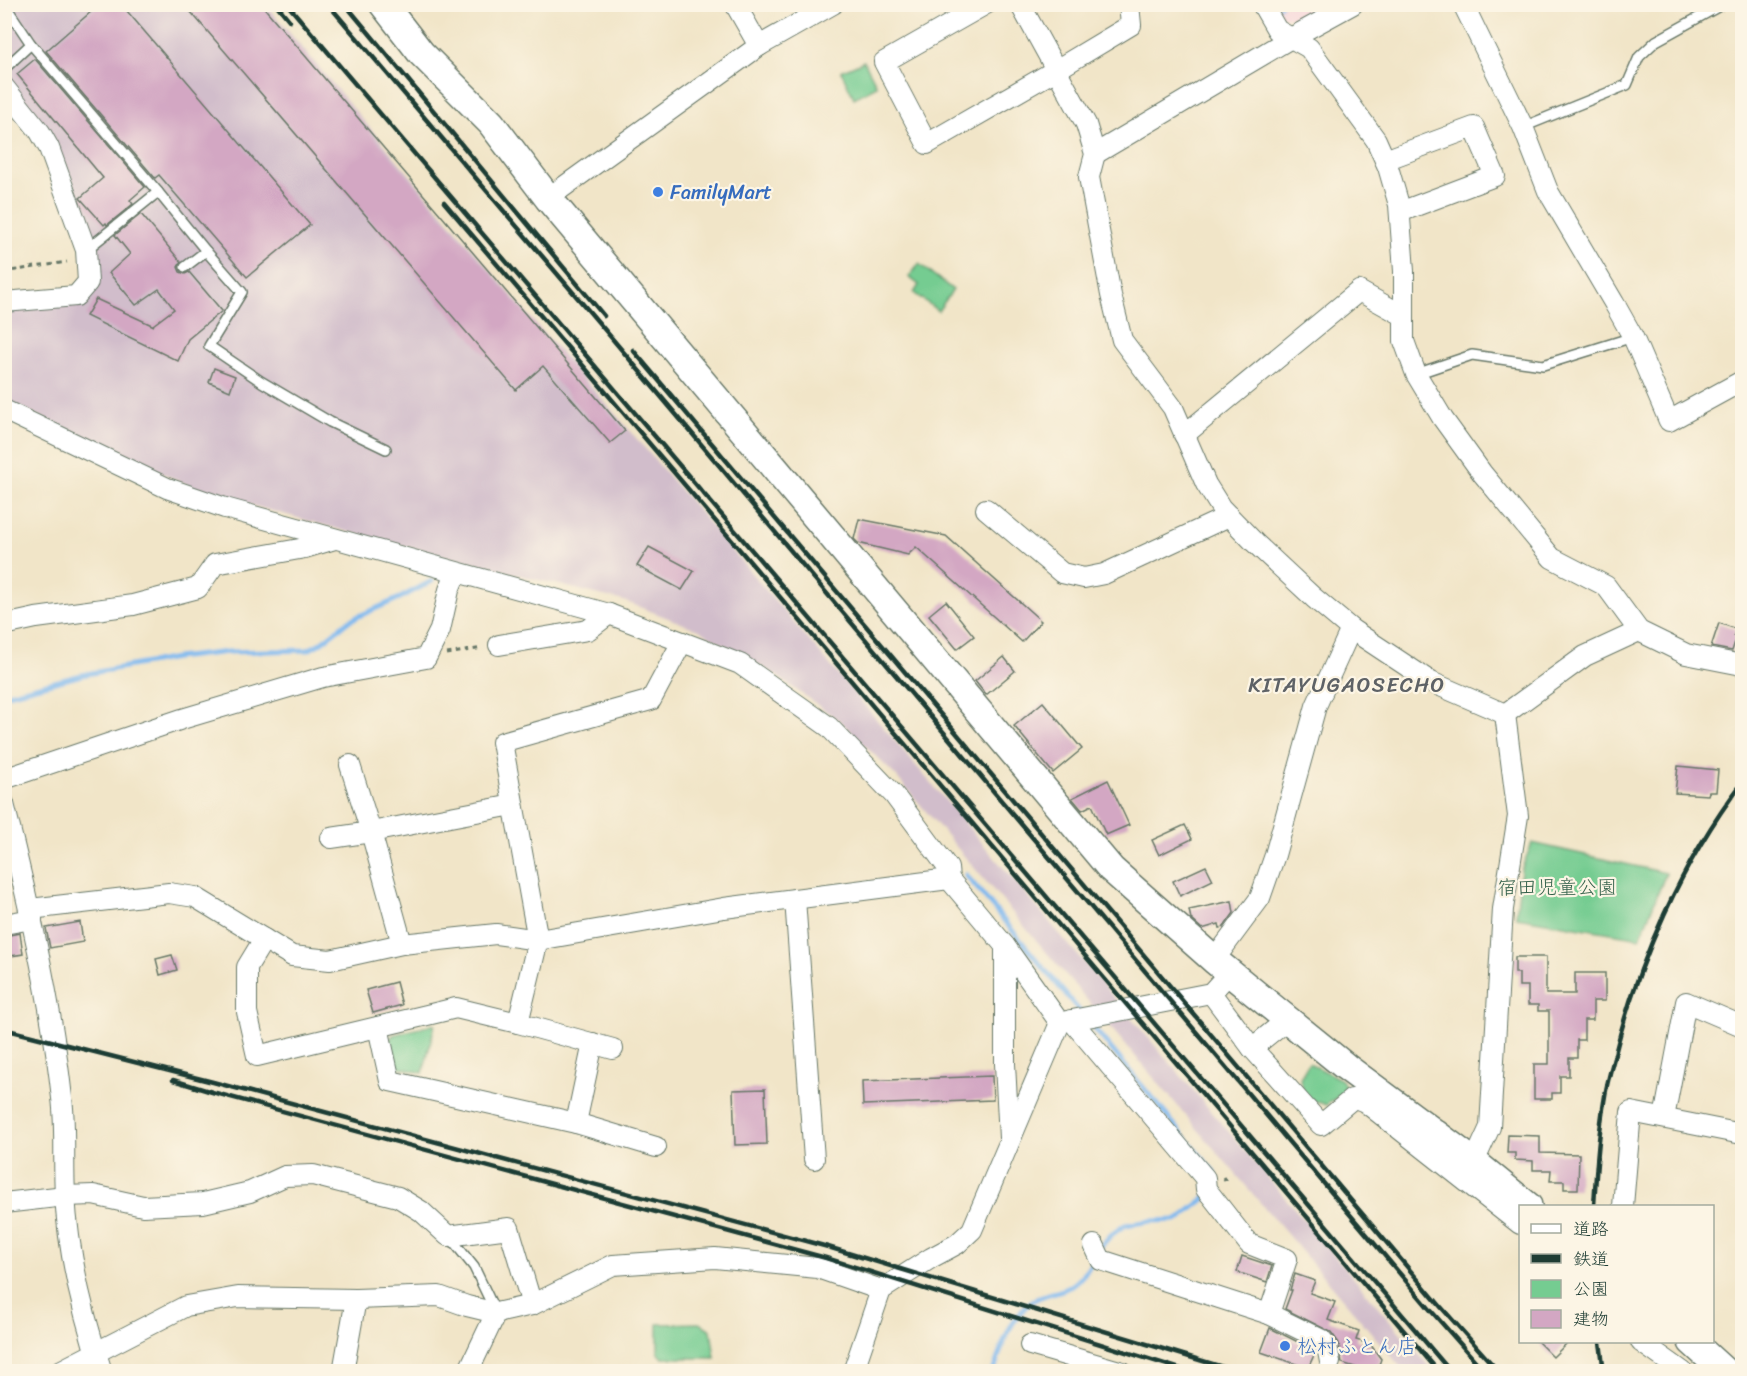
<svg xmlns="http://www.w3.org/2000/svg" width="1747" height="1376" font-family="Sriracha,'Klee One',sans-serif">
  <rect width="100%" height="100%" fill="#fcf5e5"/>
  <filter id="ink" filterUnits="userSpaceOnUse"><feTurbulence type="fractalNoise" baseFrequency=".0167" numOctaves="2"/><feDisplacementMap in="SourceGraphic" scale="12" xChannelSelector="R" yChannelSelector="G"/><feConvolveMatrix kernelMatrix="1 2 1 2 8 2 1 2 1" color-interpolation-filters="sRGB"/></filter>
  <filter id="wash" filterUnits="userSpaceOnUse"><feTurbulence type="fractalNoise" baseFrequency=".008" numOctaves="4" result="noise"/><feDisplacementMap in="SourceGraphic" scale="24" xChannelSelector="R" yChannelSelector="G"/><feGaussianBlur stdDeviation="1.35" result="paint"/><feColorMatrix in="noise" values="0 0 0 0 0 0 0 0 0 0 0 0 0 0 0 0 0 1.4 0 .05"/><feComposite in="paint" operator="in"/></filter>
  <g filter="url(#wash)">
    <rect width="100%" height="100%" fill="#f1e5c8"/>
    <path fill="#f6cfd9" d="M1270 5H1327L1300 20 1277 15Z"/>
    <path fill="#d1bdcb" d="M5 5H266L536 324 625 425 1433 1371H1404L895 775 841 722 777 676 699 630 624 601 356 534 203 492 5 401V308L84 300 97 288 100 279 89 241 5 81Z"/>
    <g fill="#75cc91" stroke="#4a8462" stroke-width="1.5">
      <path d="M864 61 877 86 854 98 841 71Z"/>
      <path d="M919 264 953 290 938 311 914 293 919 285 909 277Z"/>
      <path d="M1532 843 1666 873 1640 938 1516 917 1521 870Z"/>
      <path d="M435 1024 423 1073 394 1066 390 1039 393 1035Z"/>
      <path d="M1309 1063 1342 1080 1347 1090 1326 1105 1304 1097 1300 1078Z"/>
      <path d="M700 1323 711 1330 715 1358H663L658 1353V1324Z"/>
    </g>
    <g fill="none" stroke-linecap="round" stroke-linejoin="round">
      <g stroke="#7db8ef" stroke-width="5">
        <path d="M1279 4 1280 5"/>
        <path d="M4 695 86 674 176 658 228 652 308 650 319 644 350 620 402 597 432 581"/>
        <path d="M966 875 1082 1014"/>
        <path d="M1088 1021 1213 1171 1218 1188 1178 1220 1151 1221 1125 1225 1111 1235 1100 1247"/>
        <path d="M993 1372C1002 1347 1009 1319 1031 1302 1040 1295 1051 1294 1062 1290 1078 1285 1087 1272 1094 1258"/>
      </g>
    </g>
    <g id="blocks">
      <g fill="#d3a7c3">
        <path d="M100 4H121L310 225 247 277 159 175 155 178 46 51Z"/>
        <path d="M184 4H261L625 431 610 443 543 366 516 390Z"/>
        <path d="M35 59 145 187 130 200 133 204 107 225 106 223 104 225 80 198 103 178 17 74Z"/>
        <path d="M141 214 181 262 178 267 180 272 185 274 189 272 222 311 188 339 178 361 86 316 96 299 154 326 153 325 174 309 159 289 136 305 109 273 130 254 115 235Z"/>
        <path d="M214 368 235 376 230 391 209 382Z"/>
        <path d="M859 519 946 536 1041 621 1022 642 916 547 908 555 858 543 854 539Z"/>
        <path d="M649 547 694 571 682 590 637 566Z"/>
        <path d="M946 601 974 636 957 649 929 615Z"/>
        <path d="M1719 623 1736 629 1734 635 1737 636 1732 651 1711 647Z"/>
        <path d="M1004 657 1015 671 986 695 975 681Z"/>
        <path d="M1043 702 1082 749 1053 773 1014 726Z"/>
        <path d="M1678 766 1718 770 1716 792H1709L1708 795 1675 793Z"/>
        <path d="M1108 780 1129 825 1106 835 1092 805 1082 810 1072 798Z"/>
        <path d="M1185 825 1192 839 1159 855 1152 840Z"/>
        <path d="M1206 866 1213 880 1180 896 1173 881Z"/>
        <path d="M1232 901 1234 913 1224 927 1220 928 1219 924 1202 929 1191 919 1189 910Z"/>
        <path d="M80 922 83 942 50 948 46 928Z"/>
        <path d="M20 933 23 954 4 957V936Z"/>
        <path d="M172 955 177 970 160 975 156 959Z"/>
        <path d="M1515 957H1546V994H1575V973H1605V1001H1593V1020H1584V1040H1577V1058H1569V1076H1560V1093H1552V1099H1534V1064H1549V1011H1538V1005H1528V986H1519V973H1515Z"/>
        <path d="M396 982 402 1005 373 1013 366 990Z"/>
        <path d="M992 1076 993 1100 863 1105 862 1081Z"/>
        <path d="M765 1089 767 1144 735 1145 733 1090Z"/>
        <path d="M1508 1135 1540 1136V1153L1579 1154 1578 1189H1564V1181H1550L1551 1170H1533V1161L1515 1160V1153H1507Z"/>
        <path d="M1242 1256 1272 1266 1267 1282 1237 1272Z"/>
        <path d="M1295 1274 1315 1281 1310 1293 1335 1302 1328 1320 1359 1331 1356 1340 1370 1344 1381 1359 1377 1371H1367L1342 1363 1339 1343 1331 1332 1285 1309 1292 1290H1290Z"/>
        <path d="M1270 1328 1314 1350 1316 1354 1315 1353 1308 1368 1261 1352Z"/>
        <path d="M1537 1341H1569L1553 1357Z"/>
      </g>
    </g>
  </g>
  <g filter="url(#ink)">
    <use href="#blocks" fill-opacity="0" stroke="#687868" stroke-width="1.5"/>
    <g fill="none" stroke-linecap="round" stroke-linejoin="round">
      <g stroke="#687868" stroke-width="12">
        <g id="lane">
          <path d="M31 44 158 192 86 250"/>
          <path d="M4 69 31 44 9 11V4"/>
          <path d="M1523 127 1627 85 1639 57 1656 41 1723 4"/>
          <path d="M158 192 206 251 185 267"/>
          <path d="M206 251 242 292 209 346 262 382 330 422 386 449"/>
          <path d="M1416 374 1472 355 1543 365 1633 337"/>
          <path d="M449 1236 474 1267 495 1311"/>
        </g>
      </g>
      <g stroke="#687868" stroke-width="22">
        <g id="street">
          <path d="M735 4 759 46"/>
          <path d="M986 4 884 62 927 144 1056 70 1131 25 1129 4"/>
          <path d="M1020 4 1086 124 1095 154 1089 177 1111 295 1122 340 1173 408 1206 484 1221 508 1255 543 1314 598 1351 629 1431 682 1505 714"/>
          <path d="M1262 4 1277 30 1309 48 1376 140 1388 167 1399 205 1404 271V341L1416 374 1443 419 1482 473 1552 558 1606 586 1639 631 1686 654 1742 665"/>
          <path d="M1463 4 1523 127 1548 191 1614 303 1633 337 1669 421 1742 381"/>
          <path d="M4 87 40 132 49 148 86 250 88 282 76 296 4 302"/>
          <path d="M1095 154 1291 38 1353 4"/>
          <path d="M1385 160 1474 127 1495 176 1400 212"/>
          <path d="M548 198 759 46 833 4"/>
          <path d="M4 410 167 488 225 508 609 614 740 664 829 727 894 795 948 868 949 879 1005 946 1060 1023"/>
          <path d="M1184 435 1359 291 1404 316"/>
          <path d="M986 509 1062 573 1084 578 1104 574 1229 516"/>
          <path d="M4 625 36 618 133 605 198 588 215 564 305 548 335 539"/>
          <path d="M499 645 588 630 609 614"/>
          <path d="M1505 714 1585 656 1639 631"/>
          <path d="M350 765 371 832 402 944"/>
          <path d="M4 779 182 719 323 677 426 658 440 630 449 590 456 573"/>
          <path d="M4 804C28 901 51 999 62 1098 66 1130 63 1162 65 1194 68 1253 83 1315 102 1372"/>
          <path d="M331 838 371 832 513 805"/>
          <path d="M795 899 814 1159"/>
          <path d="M30 909 169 893 195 897 292 956 330 960 402 944 496 934 538 940 724 908 949 879"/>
          <path d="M4 924 32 919"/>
          <path d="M264 939 247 967V1012L257 1056 456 1008 518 1023 613 1049"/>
          <path d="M1005 946V1064L1009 1138"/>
          <path d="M1214 960 1260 898 1275 855 1316 706 1351 629"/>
          <path d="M1211 993 1252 1048"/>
          <path d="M1288 1019 1252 1048 1321 1125 1352 1099H1358L1365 1102 1520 1224"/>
          <path d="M1071 1020 1205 1178 1206 1189 1249 1244 1287 1259 1269 1314"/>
          <path d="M1062 1022 1211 993 1230 972"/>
          <path d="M518 1023 538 940 502 742 651 700 682 642"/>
          <path d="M378 1027 390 1081 576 1123 656 1147"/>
          <path d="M1664 1118 1686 1002 1742 1026"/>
          <path d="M576 1123 593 1043"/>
          <path d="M1474 1162 1490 1127 1503 909 1518 816 1505 714"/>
          <path d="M4 1203 65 1196 93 1195 143 1206 203 1203 250 1192 285 1176 313 1175 398 1197 421 1211 448 1236 509 1228 532 1305"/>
          <path d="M1623 1206 1631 1112 1742 1134"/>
          <path d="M1094 1245 1101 1260 1269 1314 1322 1340 1327 1346 1330 1362"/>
          <path d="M1641 1342 1683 1372"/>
          <path d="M1030 1345 1123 1372"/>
          <path d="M58 1372 186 1306 238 1297 356 1299 439 1296 467 1306 496 1313 532 1305 613 1265 715 1258 818 1268 881 1290"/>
          <path d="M343 1372 356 1299"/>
          <path d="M468 1372 496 1313"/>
          <path d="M853 1372 881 1290 931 1258 957 1244 972 1230 1060 1023"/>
        </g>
      </g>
      <g stroke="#687868" stroke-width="30">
        <g id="secondary">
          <path d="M383 4 421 53 491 123 548 198 1111 869 1214 960 1346 1067 1474 1162 1528 1206"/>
          <path d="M1692 1342 1725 1372"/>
        </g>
      </g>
      <g stroke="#687868" stroke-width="3" stroke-dasharray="4.5 4.5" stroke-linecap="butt">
        <path d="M4 136H5"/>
        <path d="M4 148 11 145"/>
        <path d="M4 272 67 262"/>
        <path d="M447 654 482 648"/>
        <path d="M1223 1177 1228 1184"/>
      </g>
      <use href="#lane" stroke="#fff" stroke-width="9"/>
      <use href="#street" stroke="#fff" stroke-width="20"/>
      <use href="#secondary" stroke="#fff" stroke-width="27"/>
      <g stroke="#1f3d34" stroke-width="4.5">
        <path d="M276 4 290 21"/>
        <path d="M287 4 1451 1372"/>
        <path d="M328 4 599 323 1433 1313 1485 1372"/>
        <path d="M345 4 604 316"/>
        <path d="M444 202 1439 1372"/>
        <path d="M633 350 1441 1307 1499 1372"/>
        <path d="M4 1029 213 1082 828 1247 1239 1372"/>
        <path d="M173 1080 212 1092 826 1258 1190 1372"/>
        <path d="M1594 1206C1596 1172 1598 1137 1604 1102 1606 1087 1610 1072 1614 1058 1637 963 1683 860 1742 783"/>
        <path d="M1600 1342 1604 1372"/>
      </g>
    </g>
  </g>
  <g fill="#3f7fe0" stroke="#fcf5e5" stroke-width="2">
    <circle cx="658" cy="192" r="6"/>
    <circle cx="1285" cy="1346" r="6"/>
  </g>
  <g text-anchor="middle" stroke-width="4.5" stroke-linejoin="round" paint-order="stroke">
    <g font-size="20" fill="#366cbe" stroke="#fcf5e5" text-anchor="start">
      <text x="670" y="199">FamilyMart</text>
      <text x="1297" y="1353">松村ふとん店</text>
    </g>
    <g font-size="20" fill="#34614b" stroke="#fcf5e5">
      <text x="1557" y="894">宿田児童公園</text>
    </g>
    <g font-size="21" letter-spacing="1.5" fill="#5e6266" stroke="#fcf5e5">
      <text x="1347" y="692">KITAYUGAOSECHO</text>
    </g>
  </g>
  <rect width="1747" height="1376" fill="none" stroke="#fcf5e5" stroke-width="24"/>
  <rect x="1519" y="1205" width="195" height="138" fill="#fcf5e5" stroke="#a4ab9e" stroke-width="1.5"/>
  <rect x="1531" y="1224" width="30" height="9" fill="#ffffff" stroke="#a4ab9e" stroke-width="1.5"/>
  <text x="1573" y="1235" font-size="18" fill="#1f3d34">道路</text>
  <rect x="1531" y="1254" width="30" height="9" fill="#1f3d34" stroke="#a4ab9e" stroke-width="1.5"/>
  <text x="1573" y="1265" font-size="18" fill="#1f3d34">鉄道</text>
  <rect x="1531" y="1280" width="30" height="18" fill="#75cc91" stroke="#a4ab9e" stroke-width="1.5"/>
  <text x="1573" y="1295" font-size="18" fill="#1f3d34">公園</text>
  <rect x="1531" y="1310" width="30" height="18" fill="#d3a7c3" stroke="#a4ab9e" stroke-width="1.5"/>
  <text x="1573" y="1325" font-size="18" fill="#1f3d34">建物</text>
</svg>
